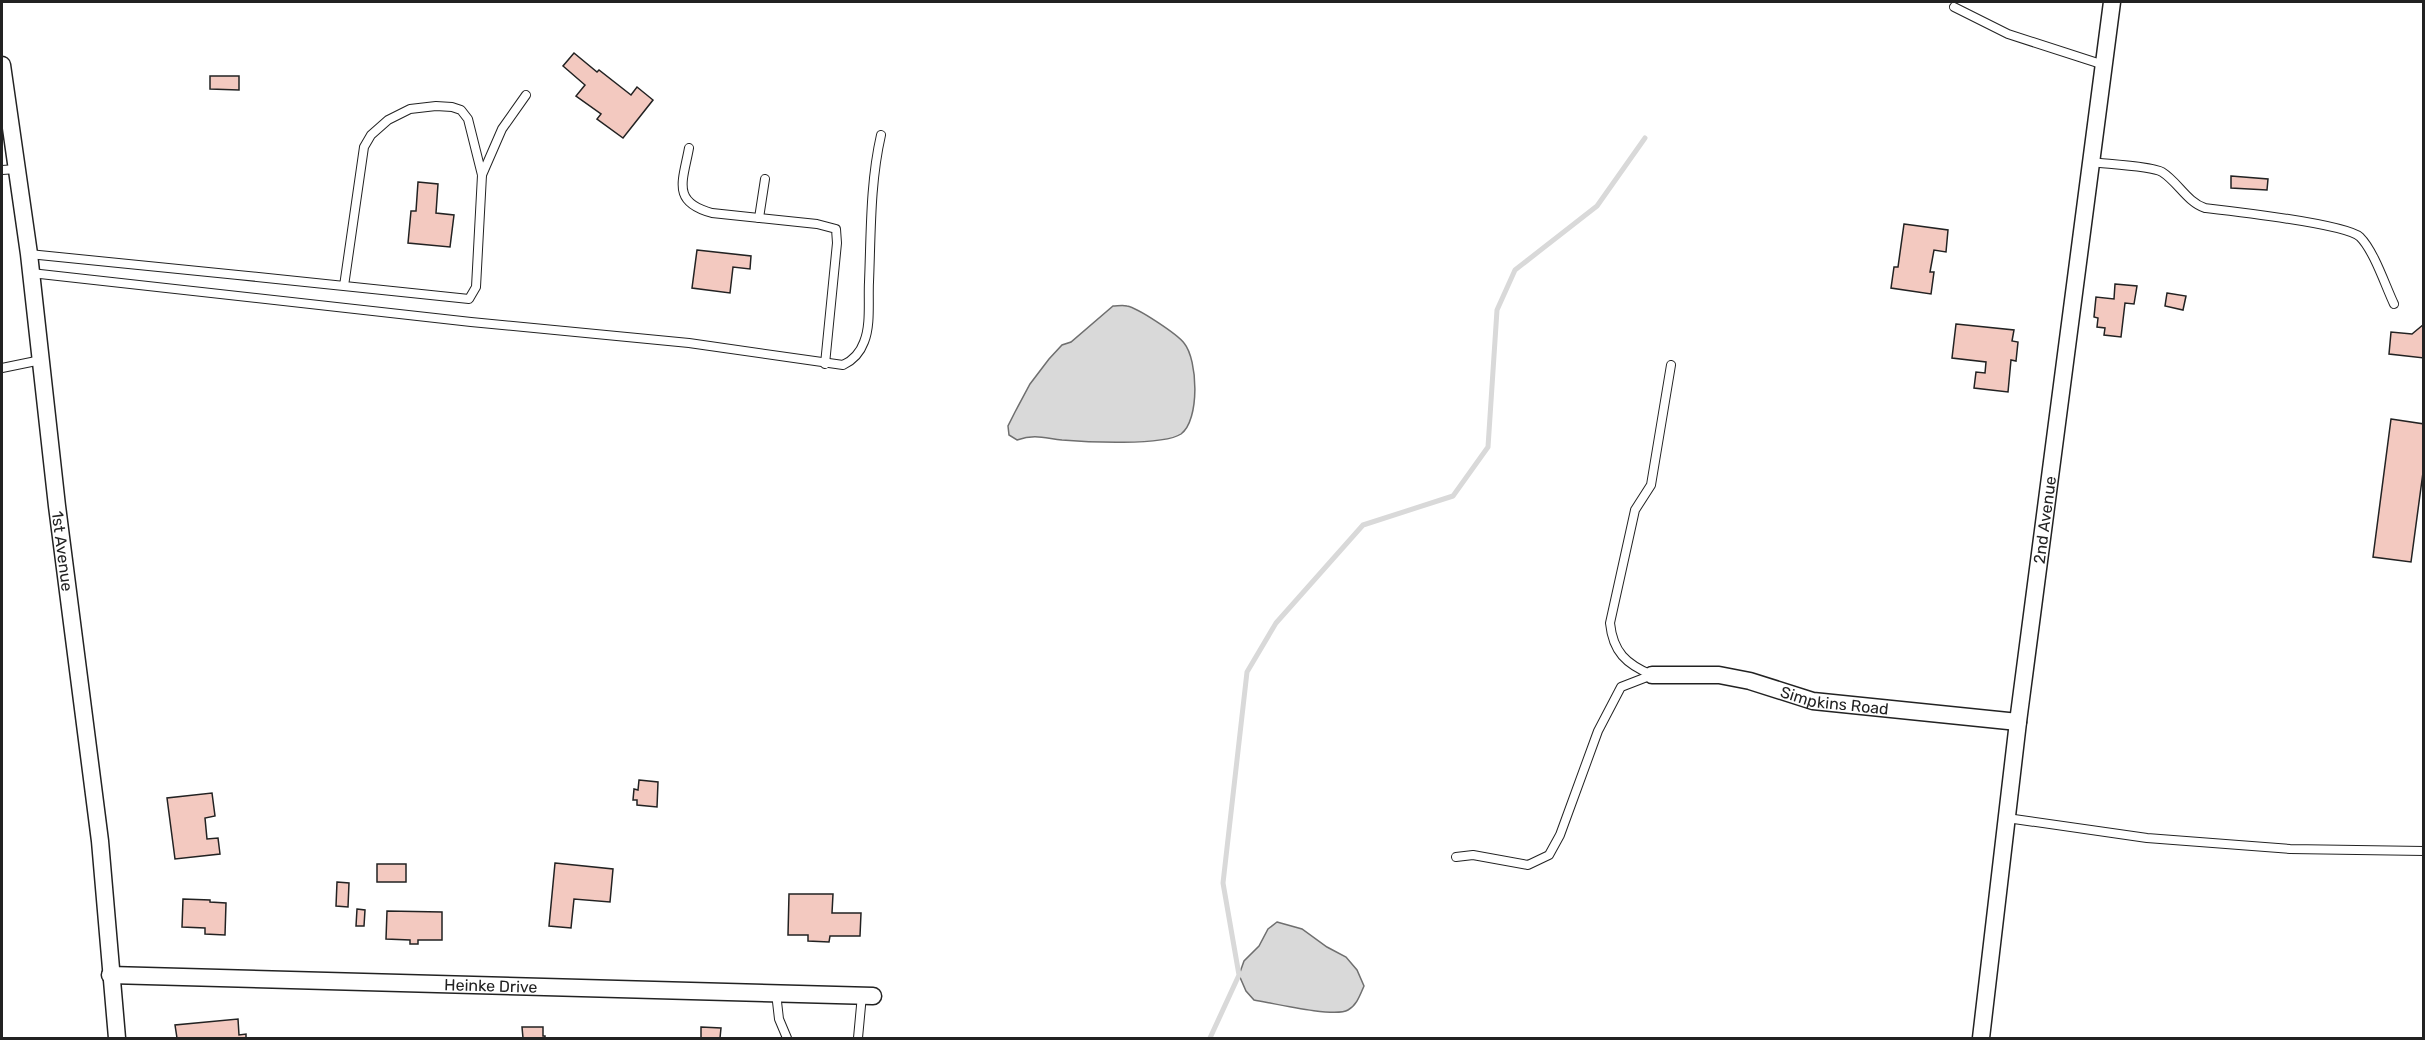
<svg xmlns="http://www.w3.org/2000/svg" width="2425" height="1040" font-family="Rubik,sans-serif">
  <rect width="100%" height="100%" fill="#fff"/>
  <g fill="#d9d9d9" stroke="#6f6f6f" stroke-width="1.5">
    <path d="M1113 306C1117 306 1123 305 1127 306 1138 308 1177 334 1184 343 1198 360 1200 420 1181 434 1163 446 1085 442 1062 440 1044 438 1035 434 1017 440L1009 435 1008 426 1015 412 1030 384 1049 359 1062 345 1071 342Z"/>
    <path d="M1277 922 1302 929 1327 947 1346 957 1357 970 1364 986C1360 995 1357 1005 1348 1010 1335 1018 1272 1003 1254 1000L1246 991 1239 975 1244 961 1259 946 1268 929Z"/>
  </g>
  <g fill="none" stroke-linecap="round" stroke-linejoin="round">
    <path stroke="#d9d9d9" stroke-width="5" d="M1210 1038 1239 975 1223 883 1247 672 1276 623 1363 525 1453 496 1488 447 1497 310 1515 270 1597 206 1645 138"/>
  </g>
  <g fill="#f3c9c0" stroke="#222" stroke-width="1.5">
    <path d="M574 53 597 72 599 70 631 95 637 87 653 100 623 138 597 119 601 114 576 96 585 85 563 66Z"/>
    <path d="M210 76H239V90L210 89Z"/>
    <path d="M2231 176 2268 179 2267 190 2231 188Z"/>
    <path d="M418 182 438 184 436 213 454 215 450 247 408 243 411 211H416Z"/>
    <path d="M1904 224 1948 230 1946 252 1934 250 1930 272H1934L1931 294 1891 288 1894 267H1898Z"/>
    <path d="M697 250 751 256 750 269 733 267 730 293 692 288Z"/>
    <path d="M2115 284 2137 286 2134 304 2125 303 2121 337 2104 335 2105 328 2097 327 2098 318 2094 317 2096 297 2114 299Z"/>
    <path d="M2167 293 2186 296 2183 310 2165 306Z"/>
    <path d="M1956 324 2014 330 2012 341 2018 342 2016 361 2011 360 2008 392 1974 388 1976 372 1985 373 1986 362 1952 358Z"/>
    <path d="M2424 324V358L2389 354 2391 332 2412 334Z"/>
    <path d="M2391 419 2424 424V465L2411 562 2373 557Z"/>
    <path d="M639 780 658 782 657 807 637 805V800H633L634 789 638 790Z"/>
    <path d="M212 793 215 816 205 818 207 839 218 838 220 854 175 859 167 798Z"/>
    <path d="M555 863 613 869 610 902 574 899 571 928 549 926Z"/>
    <rect x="377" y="864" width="29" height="18"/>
    <path d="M337 882 349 883 348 907 336 906Z"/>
    <path d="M789 894H833L832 913H861L860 936H830L829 942 808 941V935H788Z"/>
    <path d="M183 899 210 900V902L226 903 225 935 205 934V928L182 927Z"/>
    <path d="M357 909 365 910 364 926H356Z"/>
    <path d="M387 911 442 912V940H418V944H410V940L386 939Z"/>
    <path d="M238 1019 239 1035 246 1034V1038H177L175 1025Z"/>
    <path d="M522 1027H543V1036H545V1038H523Z"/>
    <path d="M701 1027 721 1028 720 1038H701Z"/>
  </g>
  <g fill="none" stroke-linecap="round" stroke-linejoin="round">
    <g stroke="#222" stroke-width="10">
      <g id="service">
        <path d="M1954 7 2008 34 2104 65"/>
        <path d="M689 148C683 181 671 202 712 213L817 224 836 229 837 243 825 364"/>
        <path d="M2091 162C2105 164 2152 166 2162 172 2178 182 2187 202 2205 208 2231 211 2345 224 2360 237 2374 251 2385 285 2394 304"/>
        <path d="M2 170 17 169"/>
        <path d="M482 175 502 129 526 95"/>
        <path d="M759 218 765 179"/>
        <path d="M29 254C176 268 322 284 469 299L476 287 482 175 468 119 461 110 452 107 436 106 410 109 388 120 371 135 364 147 344 286"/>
        <path d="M31 273 471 322 689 343 843 365C854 360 860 353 864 342 871 325 868 301 869 282 871 233 870 183 881 135"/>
        <path d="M2 368 41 360"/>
        <path d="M1652 675C1626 664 1613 652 1610 623L1635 510 1651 485 1671 365"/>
        <path d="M2007 818 2147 838 2290 849 2424 851"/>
        <path d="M1456 857 1473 855 1528 865 1549 855 1560 835 1598 731 1621 687 1652 675"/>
        <path d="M776 993 779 1019 787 1038"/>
        <path d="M858 1038 862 995"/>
      </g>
    </g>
    <g stroke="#222" stroke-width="19">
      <g id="minor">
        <path id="s1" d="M2 65 29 254 57 506 100 841 117 1038"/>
        <path id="s2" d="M1652 675H1719L1750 681 1813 701 2018 722"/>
        <path id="s3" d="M110 975 873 996"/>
        <path id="s4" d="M1981 1038 2018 722 2112 2"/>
      </g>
    </g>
    <use href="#service" stroke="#fff" stroke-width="8"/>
    <use href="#minor" stroke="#fff" stroke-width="16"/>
  </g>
  <g text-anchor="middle" stroke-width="4.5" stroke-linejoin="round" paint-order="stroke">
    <g font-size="16" fill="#222" stroke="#fff">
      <text dy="6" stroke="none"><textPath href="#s4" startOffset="522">2nd Avenue</textPath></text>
      <text dy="6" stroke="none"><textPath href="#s1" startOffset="490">1st Avenue</textPath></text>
      <text dy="6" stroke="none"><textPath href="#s2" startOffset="186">Simpkins Road</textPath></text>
      <text dy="6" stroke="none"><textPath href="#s3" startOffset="381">Heinke Drive</textPath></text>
    </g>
  </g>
  <rect width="2425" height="1040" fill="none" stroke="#222222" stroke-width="6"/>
</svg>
